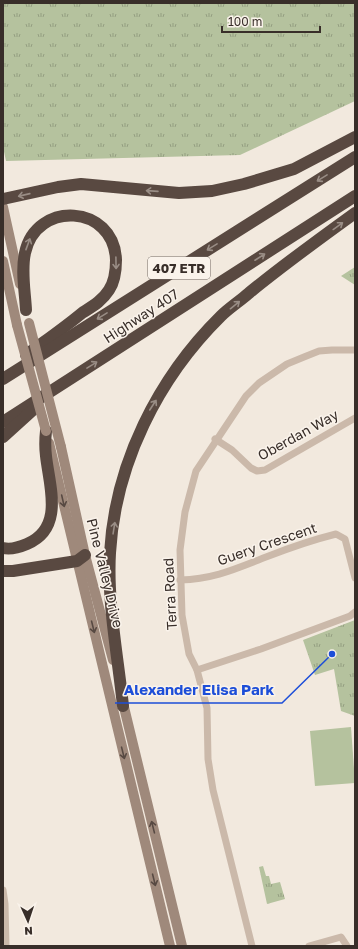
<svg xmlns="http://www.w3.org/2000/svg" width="358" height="949" font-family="'Golos Text',sans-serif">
  <defs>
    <pattern id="grass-tufts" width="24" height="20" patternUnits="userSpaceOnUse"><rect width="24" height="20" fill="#b5c29e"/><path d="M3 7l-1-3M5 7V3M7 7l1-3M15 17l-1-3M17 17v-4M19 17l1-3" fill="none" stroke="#949e81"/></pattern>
  </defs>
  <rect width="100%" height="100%" fill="#f2e9de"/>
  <g fill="url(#grass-tufts)">
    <path d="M3 3H355V101L240 155 6 161 3 147Z"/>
    <path d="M355 267V285L341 276Z"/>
    <path d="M355 620V716L341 711 334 669 315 675 303 640Z"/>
    <path d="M263 866 266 876H269L271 884 280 882 285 899 267 904 259 867Z"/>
  </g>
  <path fill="#b5c29e" d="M351 727 355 783 315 786 310 731Z"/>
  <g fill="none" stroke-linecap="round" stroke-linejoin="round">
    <g stroke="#cbb9aa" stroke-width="7">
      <path d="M215 439 232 450 251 468 257 471 265 470 355 418"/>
      <path d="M180 580C214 579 235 569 266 557 289 548 312 540 336 534L345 539 355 578"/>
      <path d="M197 670 261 649 350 616 355 612"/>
      <path d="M3 890 5 904 6 946"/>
      <path d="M252 946 213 790 208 759 207 708 197 670 189 654 182 615 180 550 185 512 196 471 246 396 259 383 287 364 304 357 319 351 332 350H355"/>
      <path d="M309 946 341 937 347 946"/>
    </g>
    <g stroke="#9f897b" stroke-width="10">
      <path d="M3 207 20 284"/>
      <path d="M3 261 17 325"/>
      <path d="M49 443 170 946"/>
      <path d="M61 447 85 555 113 660"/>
      <path d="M122 699 182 946"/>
    </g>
    <g stroke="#594941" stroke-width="12">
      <path d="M3 199 58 187 81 184 179 193 212 191 244 184 294 169 355 137"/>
      <path d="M26 310C25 291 21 271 25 253 36 200 114 204 116 260 116 271 115 281 109 290 102 301 93 306 82 313 64 328 45 341 26 355"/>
      <path d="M3 379 355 157"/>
      <path d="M3 422 355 196"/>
      <path d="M3 437 35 408"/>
      <path d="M3 548C11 550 20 547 27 544 65 528 49 485 46 456 45 448 45 440 46 431"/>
      <path d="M3 571H13L77 561 85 555"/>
      <path d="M123 706C118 657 107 602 110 553 115 464 158 378 221 316 229 308 240 301 249 293 283 265 319 239 355 213"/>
    </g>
    <g stroke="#9f897b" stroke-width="10">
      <path d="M29 323 61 447"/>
      <path d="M17 325 46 431"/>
    </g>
  </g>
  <defs><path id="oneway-shaft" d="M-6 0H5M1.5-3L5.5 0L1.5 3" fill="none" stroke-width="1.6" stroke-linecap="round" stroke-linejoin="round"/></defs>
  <g stroke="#998d85">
    <use href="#oneway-shaft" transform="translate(322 178) rotate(148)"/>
    <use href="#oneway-shaft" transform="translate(152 191) rotate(-176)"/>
    <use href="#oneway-shaft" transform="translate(24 195) rotate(167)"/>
    <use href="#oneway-shaft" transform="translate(338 226) rotate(-36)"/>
    <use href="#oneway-shaft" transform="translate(28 244) rotate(-70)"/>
    <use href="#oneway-shaft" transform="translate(212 247) rotate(148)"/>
    <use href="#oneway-shaft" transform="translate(260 257) rotate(-33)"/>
    <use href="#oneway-shaft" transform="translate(116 263) rotate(89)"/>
    <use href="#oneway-shaft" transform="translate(235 305) rotate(-39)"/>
    <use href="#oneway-shaft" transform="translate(102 316) rotate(148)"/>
    <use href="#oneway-shaft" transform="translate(92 365) rotate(-32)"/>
    <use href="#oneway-shaft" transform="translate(153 405) rotate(-57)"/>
    <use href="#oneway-shaft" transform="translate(114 528) rotate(-81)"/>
  </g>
  <g stroke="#574942">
    <use href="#oneway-shaft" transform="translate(63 501) rotate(77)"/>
    <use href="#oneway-shaft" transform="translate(93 627) rotate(76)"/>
    <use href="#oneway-shaft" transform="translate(123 753) rotate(76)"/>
    <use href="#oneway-shaft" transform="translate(153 827) rotate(-104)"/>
    <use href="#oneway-shaft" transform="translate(154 880) rotate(76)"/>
  </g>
  <g text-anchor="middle" stroke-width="3" stroke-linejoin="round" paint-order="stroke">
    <rect fill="#faf3eb" stroke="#726963" stroke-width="1" x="148" y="257" width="62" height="22" rx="3"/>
    <g font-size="13" font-weight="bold" fill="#382e29">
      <text x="179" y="273">407 ETR</text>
    </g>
    <g font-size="14" fill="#382e29" stroke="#faf3eb">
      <text transform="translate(141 316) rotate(-33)" y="5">Highway 407</text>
      <text transform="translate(298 435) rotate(-29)" y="5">Oberdan Way</text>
      <text transform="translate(267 544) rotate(-19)" y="5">Guery Crescent</text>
      <text transform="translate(105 573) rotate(76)" y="5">Pine Valley Drive</text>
      <text transform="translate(170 594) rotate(-93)" y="5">Terra Road</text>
    </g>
  </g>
  <path fill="none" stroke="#1d4ed8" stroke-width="1.5" d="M332 654L282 703H115"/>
  <circle fill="#1d4ed8" stroke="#faf3eb" stroke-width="1.5" cx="332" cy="654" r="4"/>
  <g font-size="15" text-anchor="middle" font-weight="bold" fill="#1d4ed8" stroke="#faf3eb" stroke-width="3" stroke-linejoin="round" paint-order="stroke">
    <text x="199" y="695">Alexander Elisa Park</text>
  </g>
  <rect width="358" height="949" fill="none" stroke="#382e29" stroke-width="8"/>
  <g transform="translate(28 921) rotate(177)" stroke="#faf3eb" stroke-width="3" paint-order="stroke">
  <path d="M0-3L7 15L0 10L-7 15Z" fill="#382e29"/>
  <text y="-6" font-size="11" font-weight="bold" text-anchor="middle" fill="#382e29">N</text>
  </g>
  <path d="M222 26v6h98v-6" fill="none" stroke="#382e29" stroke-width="2"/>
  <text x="228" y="26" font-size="12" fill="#382e29" stroke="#faf3eb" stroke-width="3" paint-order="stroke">100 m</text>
</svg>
